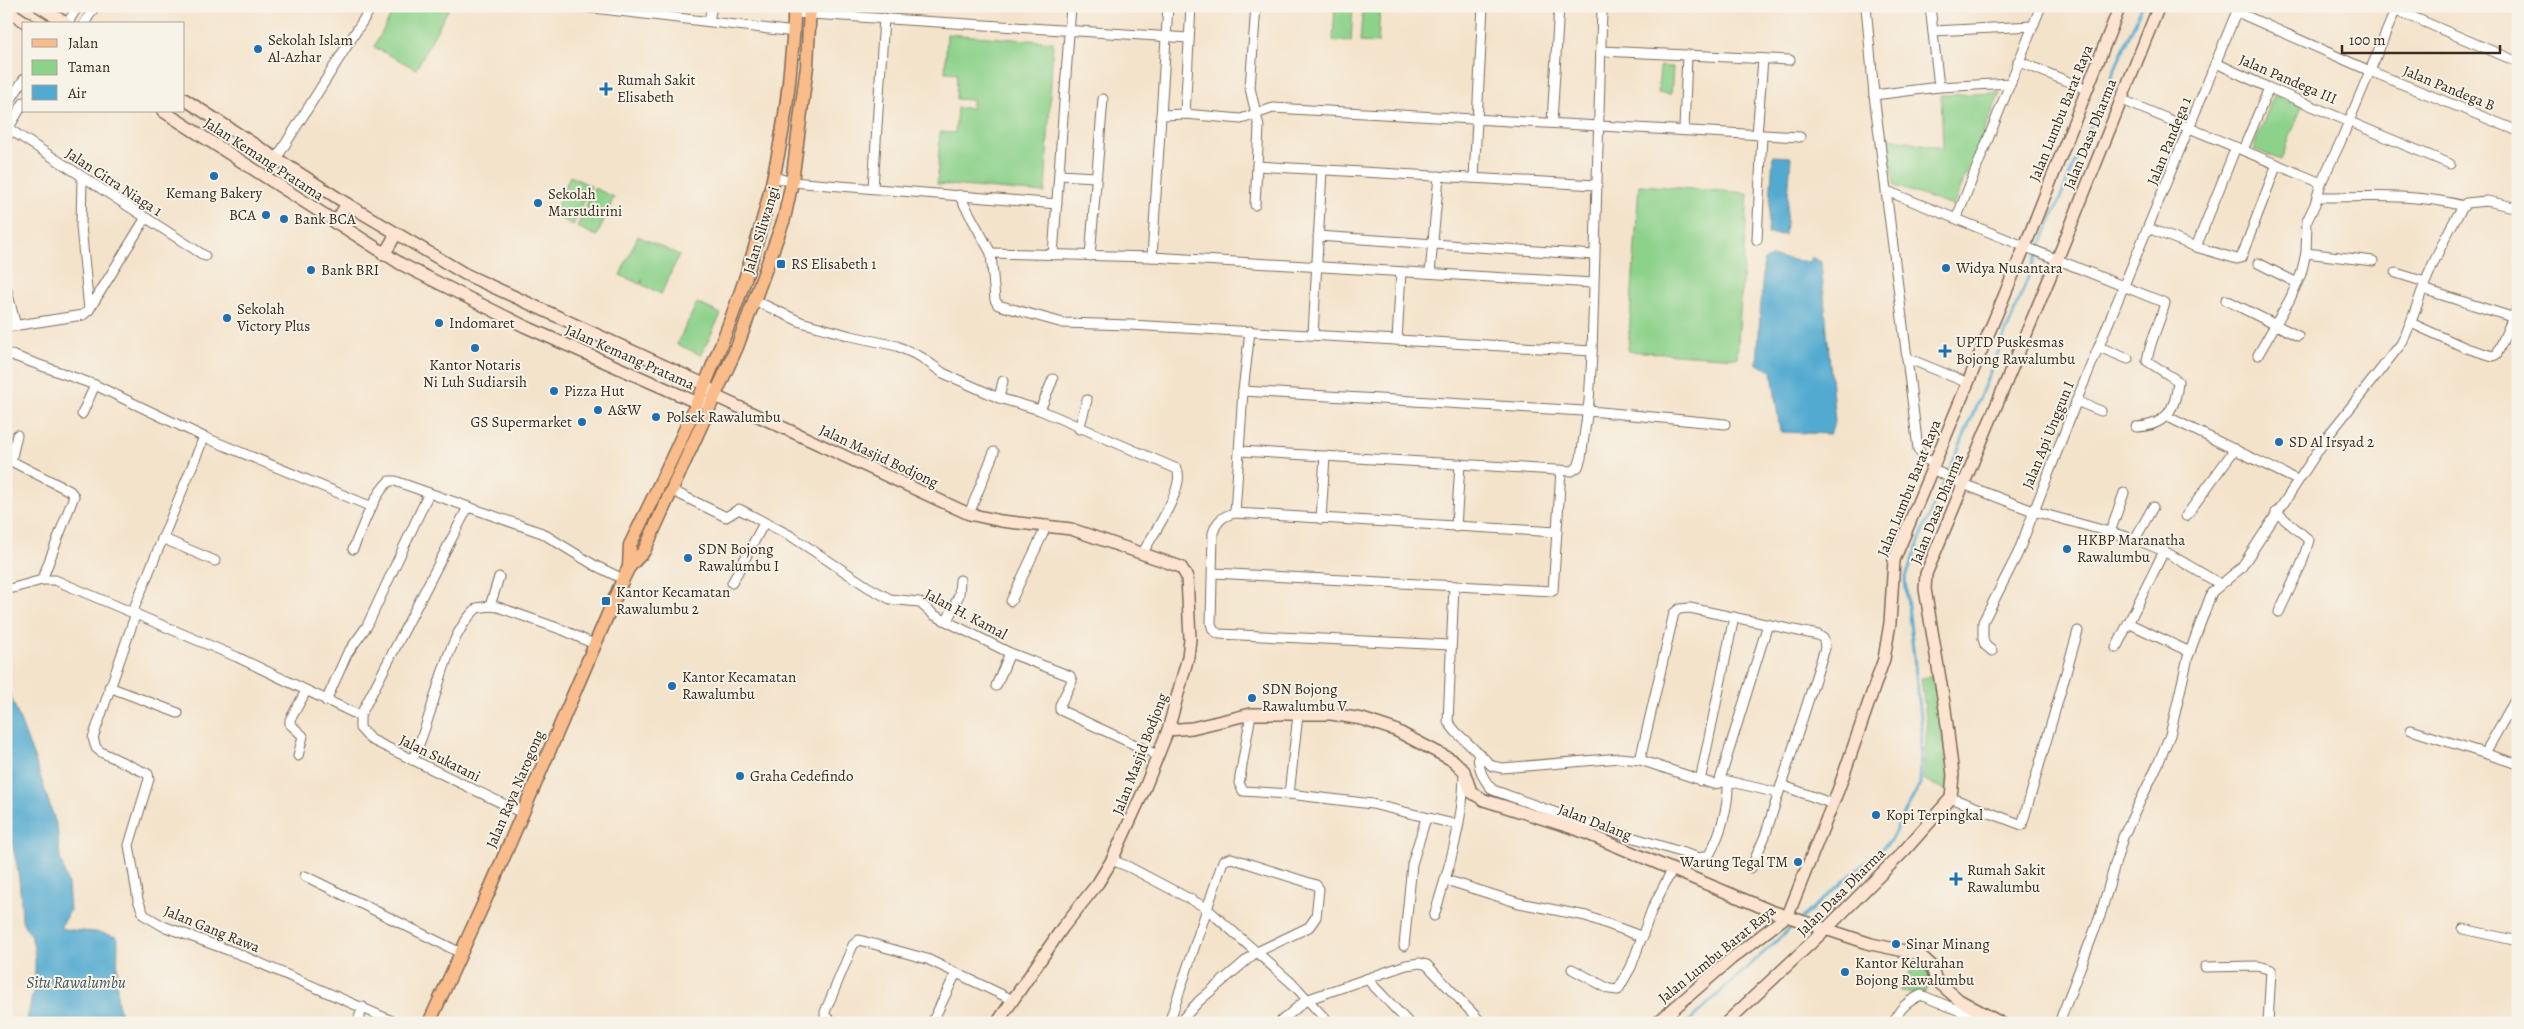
<svg xmlns="http://www.w3.org/2000/svg" width="2524" height="1029" font-family="Alegreya,serif">
  <rect width="100%" height="100%" fill="#f7f3e8"/>
  <filter id="ink" filterUnits="userSpaceOnUse"><feTurbulence type="fractalNoise" baseFrequency=".02" numOctaves="2"/><feDisplacementMap in="SourceGraphic" scale="10" xChannelSelector="R" yChannelSelector="G"/><feConvolveMatrix kernelMatrix="1 2 1 2 8 2 1 2 1" color-interpolation-filters="sRGB"/></filter>
  <filter id="wash" filterUnits="userSpaceOnUse"><feTurbulence type="fractalNoise" baseFrequency=".0096" numOctaves="4" result="noise"/><feDisplacementMap in="SourceGraphic" scale="20" xChannelSelector="R" yChannelSelector="G"/><feGaussianBlur stdDeviation="1.12" result="paint"/><feColorMatrix in="noise" values="0 0 0 0 0 0 0 0 0 0 0 0 0 0 0 0 0 1.4 0 .05"/><feComposite in="paint" operator="in"/></filter>
  <g filter="url(#wash)">
    <rect width="100%" height="100%" fill="#f4e3cb"/>
    <g fill="#8dd28b" stroke="#647e54">
      <path d="M396 6H450L416 69 374 47Z"/>
      <path d="M1335 6H1353L1351 42 1333 41Z"/>
      <path d="M1363 6H1380L1378 43 1360 42Z"/>
      <path d="M947 34 1053 42 1045 193 937 184 940 132 955 133 957 108H972V100L956 99 957 73 945 72Z"/>
      <path d="M1660 66 1673 67 1671 94 1658 93Z"/>
      <path d="M2000 93 1953 206 1895 186 1885 137 1943 148 1941 95Z"/>
      <path d="M2274 95 2302 106 2281 160 2253 149Z"/>
      <path d="M570 176 591 186 573 225 553 215Z"/>
      <path d="M1639 185 1748 193 1737 358 1628 351Z"/>
      <path d="M594 188 614 197 597 236 577 227Z"/>
      <path d="M638 236 679 255 661 294 641 284 643 279 640 284 620 275Z"/>
      <path d="M697 303 721 314 701 355 677 344Z"/>
      <path d="M1936 676 1947 773V791L1923 779 1927 726 1921 678Z"/>
      <path d="M1919 957 1926 961 1933 979 1924 993 1915 995 1899 990Z"/>
    </g>
    <g fill="#53aad0" stroke="#476a77">
      <path d="M1773 156 1791 157 1785 235 1768 234Z"/>
      <path d="M1771 257 1810 262 1811 257 1821 262 1835 422 1830 434 1780 432 1772 371 1757 364 1763 269 1764 261Z"/>
      <path d="M6 691H9L36 763 57 827 60 857 68 885 70 911 60 928C81 933 99 929 118 938L117 1000 122 1018 152 1023H26C33 994 39 968 32 939 30 932 23 926 22 919 20 887 19 858 6 828Z"/>
    </g>
    <g fill="none" stroke-linecap="round" stroke-linejoin="round">
      <g stroke="#53aad0" stroke-width="3">
        <path d="M1802 918 1890 841 1920 784 1922 727 1905 580 1926 523 1964 436 2076 159 2142 6"/>
        <path d="M1687 1023 1797 922"/>
      </g>
    </g>
  </g>
  <g filter="url(#ink)">
    <g fill="none" stroke-linecap="round" stroke-linejoin="round">
      <g stroke="#7c6b5b" stroke-width="11">
        <g id="street">
          <path d="M577 6 795 32"/>
          <path d="M1866 6 1874 95 1907 358 1968 383"/>
          <path d="M1930 6 1939 87"/>
          <path d="M2387 6 2518 62"/>
          <path d="M2237 12 2370 71 2518 131"/>
          <path d="M795 13 1189 38"/>
          <path d="M709 21 712 6"/>
          <path d="M67 24 78 6"/>
          <path d="M84 24 95 6"/>
          <path d="M1933 31 2033 26"/>
          <path d="M1602 51 1790 60"/>
          <path d="M2018 61 2086 89"/>
          <path d="M2216 63 2269 88 2450 164"/>
          <path d="M1874 95 1939 87 2011 83"/>
          <path d="M2120 99 2321 183"/>
          <path d="M6 107 24 79"/>
          <path d="M1185 114 1191 6"/>
          <path d="M1161 115 1185 114 1241 119 1273 108 1800 137"/>
          <path d="M1552 122 1559 6"/>
          <path d="M6 127 205 256"/>
          <path d="M1684 130 1687 55"/>
          <path d="M1757 135 1763 59"/>
          <path d="M6 142 8 129 24 102"/>
          <path d="M2243 150 2269 88"/>
          <path d="M276 159 372 6"/>
          <path d="M1257 166 1596 185"/>
          <path d="M1059 175 1096 177"/>
          <path d="M774 177 792 182 1057 204"/>
          <path d="M82 178 81 226 89 310 145 219"/>
          <path d="M1474 178 1483 6"/>
          <path d="M873 188 884 18"/>
          <path d="M1887 191 2165 303C2160 323 2150 340 2147 361L2178 381C2176 409 2166 426 2136 427"/>
          <path d="M959 195 991 253 995 300 998 305 1063 323 1130 325 1592 351"/>
          <path d="M2317 197C2365 197 2417 193 2464 206"/>
          <path d="M1255 205 1259 127 1250 88 1256 6"/>
          <path d="M1957 217 2041 6"/>
          <path d="M2148 228 2196 247 2237 259 2241 258 2277 164"/>
          <path d="M1318 236 1594 255"/>
          <path d="M1757 240 1762 135"/>
          <path d="M2196 247 2236 147"/>
          <path d="M991 253 1152 257 1593 283"/>
          <path d="M2306 253 2373 261"/>
          <path d="M1053 255 1071 6"/>
          <path d="M1090 256 1103 99"/>
          <path d="M1152 257 1168 6"/>
          <path d="M2258 263 2297 283"/>
          <path d="M1430 273 1439 176"/>
          <path d="M2396 273 2425 282"/>
          <path d="M6 287 16 326"/>
          <path d="M2423 289 2518 319"/>
          <path d="M2226 300 2298 336"/>
          <path d="M756 301 801 322 851 336 897 346 921 357 943 373 999 398 1040 410 1177 469C1186 487 1152 536 1142 554"/>
          <path d="M2411 323 2466 348 2493 356 2497 354 2518 306"/>
          <path d="M6 327 83 315 89 310"/>
          <path d="M1313 335 1322 170"/>
          <path d="M1397 340 1401 272"/>
          <path d="M2099 347 2128 359"/>
          <path d="M6 353 95 385 204 437"/>
          <path d="M2258 355 2290 299 2301 274 2306 253 2307 221 2315 204 2321 183 2340 143 2397 6"/>
          <path d="M1907 358 1918 449 1925 459 1935 463"/>
          <path d="M1243 391 1601 412 1725 424"/>
          <path d="M999 398 1003 381"/>
          <path d="M2076 401 2101 411"/>
          <path d="M1040 410 1053 379"/>
          <path d="M82 414 95 385"/>
          <path d="M2168 417 2297 480"/>
          <path d="M1079 429 1087 400"/>
          <path d="M17 435 11 461 70 491 74 496 42 580"/>
          <path d="M1240 451 1572 471 1578 467 1581 458 1589 401 1592 355 1602 9"/>
          <path d="M1932 469 1963 484 2033 511 2135 539 2164 551 2220 584"/>
          <path d="M673 491 726 517 739 509 791 536 868 587 890 599 919 602 934 615 1010 653 1070 676 1072 681 1060 705V710L1157 755"/>
          <path d="M468 507 360 716V728L370 739 522 813"/>
          <path d="M2276 512 2309 540 2302 563 2279 612"/>
          <path d="M1235 513 1243 391 1250 331"/>
          <path d="M969 514 994 452"/>
          <path d="M2186 516 2235 449"/>
          <path d="M1321 519 1325 456"/>
          <path d="M1456 527 1460 464"/>
          <path d="M2110 532 2124 493"/>
          <path d="M162 538 215 561"/>
          <path d="M2135 539 2153 507"/>
          <path d="M353 549C363 527 371 499 389 481H395L542 533 594 565 623 579"/>
          <path d="M1213 573 1553 591 1561 470"/>
          <path d="M732 583 764 523"/>
          <path d="M1454 586 1448 722 1456 732 1492 766 1502 768 1620 758 1640 760 1713 784 1728 781 1778 793"/>
          <path d="M6 590 42 580H55L237 657 360 716"/>
          <path d="M1011 601 1047 525"/>
          <path d="M490 606 499 577"/>
          <path d="M133 611 204 437 372 507"/>
          <path d="M136 613 93 738 96 748 101 752 148 774 149 779 129 845 138 900 144 915 163 926 239 954 397 1023"/>
          <path d="M947 621 959 595 960 580"/>
          <path d="M2128 623 2190 652"/>
          <path d="M1450 645 1219 634 1213 630 1211 623 1213 533C1217 521 1222 516 1235 513L1557 532"/>
          <path d="M2116 648 2164 551"/>
          <path d="M1992 651 1985 645 1983 639V622L2018 553 2080 392 2239 6"/>
          <path d="M996 686 1010 653"/>
          <path d="M109 687 178 713"/>
          <path d="M326 701 347 654 367 626 429 493"/>
          <path d="M1251 714 1239 783 1243 791 1289 794 1372 804 1458 825"/>
          <path d="M2411 730 2518 764"/>
          <path d="M1478 753C1478 768 1482 779 1493 790L1576 820 1700 858 1709 855C1721 834 1729 805 1728 781"/>
          <path d="M2485 753 2518 695"/>
          <path d="M298 756 303 736 290 724V720L306 691"/>
          <path d="M412 760C435 717 442 639 477 608L490 606 498 607 563 630 596 645"/>
          <path d="M1640 760 1674 613 1679 609 1690 608 1818 635 1824 639 1825 648 1765 836 1751 868"/>
          <path d="M1700 781 1734 617"/>
          <path d="M1719 783 1768 624"/>
          <path d="M1781 785 1833 804"/>
          <path d="M1289 794 1298 715"/>
          <path d="M1951 798 2022 825 2078 631"/>
          <path d="M1112 860 1129 867 1205 907 1295 986 1329 1023"/>
          <path d="M305 876 461 953"/>
          <path d="M1446 880 1519 903 1586 916 1643 937"/>
          <path d="M1434 916C1448 871 1463 824 1464 776"/>
          <path d="M2463 929 2518 941"/>
          <path d="M1404 946 1412 864 1426 818"/>
          <path d="M2205 967 2258 966 2271 970 2268 1023"/>
          <path d="M1572 969 1609 989 1618 990 1631 967 1652 909 1672 870"/>
          <path d="M1367 979 1409 1023"/>
          <path d="M6 1020 10 1023"/>
          <path d="M357 1023 363 1007"/>
          <path d="M833 1023 825 1016V1012L853 945 859 940 927 959 1013 1000"/>
          <path d="M932 1023 956 973"/>
          <path d="M1169 1023 1223 861 1231 858 1316 885 1319 889 1316 917 1309 927 1255 953 1199 1001 1179 1023"/>
          <path d="M1279 1023 1306 1000 1406 965 1420 963 1427 965 1482 1023"/>
          <path d="M1894 1023C1899 1008 1907 1002 1921 995L1989 1023"/>
          <path d="M2059 1023 2100 916 2123 837 2158 764 2170 735 2188 657 2212 592 2241 568 2327 437 2401 344C2412 324 2417 303 2425 283 2436 256 2449 226 2466 203L2487 201 2518 208"/>
        </g>
      </g>
      <g stroke="#7c6b5b" stroke-width="14">
        <g id="secondary">
          <path d="M39 6 67 24"/>
          <path d="M6 9 28 24"/>
          <path d="M184 99 347 204 465 274 706 385 715 396 969 514 1001 521 1071 529 1181 567 1187 577 1190 639 1188 657 1168 730 1144 790 1112 860 1098 883 1063 927 997 1023"/>
          <path d="M163 111 401 264 524 326 698 403 704 401"/>
          <path d="M335 223 347 204"/>
          <path d="M384 255 396 234"/>
          <path d="M1168 730 1192 728 1251 714H1331L1362 719 1395 730 1454 761 1464 771 1471 792 1484 800 1576 829 1771 911 1871 944 1919 954 1931 965 1936 980 1959 1000 2001 1023"/>
          <path d="M1657 1023 1731 959 1788 915 1839 788 1884 659 1890 623 1894 560 2025 246 2120 6"/>
          <path d="M1726 1023 1826 929 1905 850 1951 798 1953 775 1945 709 1925 589 1926 574 2057 260 2159 6"/>
        </g>
      </g>
      <g stroke="#7c6b5b" stroke-width="15">
        <g id="primary">
          <path d="M629 567 630 545C703 397 772 248 789 82 791 56 795 32 794 6"/>
          <path d="M429 1023 487 896 623 579 629 567 644 551 737 347 784 219 792 182 807 66 810 6"/>
        </g>
      </g>
      <use href="#street" stroke="#fff" stroke-width="9"/>
      <use href="#secondary" stroke="#fde4d0" stroke-width="11"/>
      <use href="#primary" stroke="#f9bc8a" stroke-width="12"/>
    </g>
  </g>
  <g fill="#1f6fb2" stroke="#f7f3e8" stroke-width="2">
    <circle cx="258" cy="49" r="5"/>
    <path d="M603.5 81.5h5v5h5v5h-5v5h-5v-5h-5v-5h5z"/>
    <circle cx="214" cy="176" r="5"/>
    <circle cx="538" cy="203" r="5"/>
    <circle cx="266" cy="215" r="5"/>
    <circle cx="284" cy="219" r="5"/>
    <rect x="776" y="259" width="10" height="10" rx="2.5"/>
    <circle cx="1946" cy="268" r="5"/>
    <circle cx="311" cy="270" r="5"/>
    <circle cx="227" cy="318" r="5"/>
    <circle cx="439" cy="323" r="5"/>
    <circle cx="475" cy="348" r="5"/>
    <path d="M1942.5 343.5h5v5h5v5h-5v5h-5v-5h-5v-5h5z"/>
    <circle cx="554" cy="391" r="5"/>
    <circle cx="598" cy="410" r="5"/>
    <circle cx="656" cy="417" r="5"/>
    <circle cx="582" cy="422" r="5"/>
    <circle cx="2279" cy="442" r="5"/>
    <circle cx="2067" cy="549" r="5"/>
    <circle cx="688" cy="558" r="5"/>
    <rect x="601" y="596" width="10" height="10" rx="2.5"/>
    <circle cx="672" cy="686" r="5"/>
    <circle cx="1252" cy="698" r="5"/>
    <circle cx="740" cy="776" r="5"/>
    <circle cx="1876" cy="815" r="5"/>
    <circle cx="1798" cy="862" r="5"/>
    <path d="M1953.5 871.5h5v5h5v5h-5v5h-5v-5h-5v-5h5z"/>
    <circle cx="1896" cy="944" r="5"/>
    <circle cx="1845" cy="972" r="5"/>
  </g>
  <g text-anchor="middle" stroke-width="4" stroke-linejoin="round" paint-order="stroke">
    <g font-size="15" fill="#3b2a1e" stroke="#f7f3e8" text-anchor="start">
      <text x="268" y="45">Sekolah Islam<tspan x="268" dy="17">Al-Azhar</tspan></text>
      <text x="617" y="85">Rumah Sakit<tspan x="617" dy="17">Elisabeth</tspan></text>
      <text x="214" y="198" text-anchor="middle">Kemang Bakery</text>
      <text x="548" y="199">Sekolah<tspan x="548" dy="17">Marsudirini</tspan></text>
      <text x="256" y="220" text-anchor="end">BCA</text>
      <text x="294" y="224">Bank BCA</text>
      <text x="791" y="269">RS Elisabeth 1</text>
      <text x="1956" y="273">Widya Nusantara</text>
      <text x="321" y="275">Bank BRI</text>
      <text x="237" y="314">Sekolah<tspan x="237" dy="17">Victory Plus</tspan></text>
      <text x="449" y="328">Indomaret</text>
      <text x="1956" y="347">UPTD Puskesmas<tspan x="1956" dy="17">Bojong Rawalumbu</tspan></text>
      <text x="475" y="370" text-anchor="middle">Kantor Notaris<tspan x="475" dy="17">Ni Luh Sudiarsih</tspan></text>
      <text x="564" y="396">Pizza Hut</text>
      <text x="608" y="415">A&amp;W</text>
      <text x="666" y="422">Polsek Rawalumbu</text>
      <text x="572" y="427" text-anchor="end">GS Supermarket</text>
      <text x="2289" y="447">SD Al Irsyad 2</text>
      <text x="2077" y="545">HKBP Maranatha<tspan x="2077" dy="17">Rawalumbu</tspan></text>
      <text x="698" y="554">SDN Bojong<tspan x="698" dy="17">Rawalumbu I</tspan></text>
      <text x="616" y="597">Kantor Kecamatan<tspan x="616" dy="17">Rawalumbu 2</tspan></text>
      <text x="682" y="682">Kantor Kecamatan<tspan x="682" dy="17">Rawalumbu</tspan></text>
      <text x="1262" y="694">SDN Bojong<tspan x="1262" dy="17">Rawalumbu V</tspan></text>
      <text x="750" y="781">Graha Cedefindo</text>
      <text x="1886" y="820">Kopi Terpingkal</text>
      <text x="1788" y="867" text-anchor="end">Warung Tegal TM</text>
      <text x="1967" y="875">Rumah Sakit<tspan x="1967" dy="17">Rawalumbu</tspan></text>
      <text x="1906" y="949">Sinar Minang</text>
      <text x="1855" y="968">Kantor Kelurahan<tspan x="1855" dy="17">Bojong Rawalumbu</tspan></text>
    </g>
    <g font-size="15" fill="#3b2a1e" stroke="#f7f3e8">
      <text transform="translate(2288 79) rotate(23)" y="5">Jalan Pandega III</text>
      <text transform="translate(2449 88) rotate(22)" y="5">Jalan Pandega B</text>
      <text transform="translate(2061 113) rotate(-68)" y="5">Jalan Lumbu Barat Raya</text>
      <text transform="translate(2090 134) rotate(-68)" y="5">Jalan Dasa Dharma</text>
      <text transform="translate(2169 141) rotate(-68)" y="5">Jalan Pandega 1</text>
      <text transform="translate(264 159) rotate(33)" y="5">Jalan Kemang Pratama</text>
      <text transform="translate(114 182) rotate(33)" y="5">Jalan Citra Niaga 1</text>
      <text transform="translate(761 230) rotate(-73)" y="5">Jalan Siliwangi</text>
      <text transform="translate(630 357) rotate(24)" y="5">Jalan Kemang Pratama</text>
      <text transform="translate(2048 435) rotate(-68)" y="5">Jalan Api Unggun I</text>
      <text transform="translate(879 456) rotate(25)" y="5">Jalan Masjid Bodjong</text>
      <text transform="translate(1909 488) rotate(-68)" y="5">Jalan Lumbu Barat Raya</text>
      <text transform="translate(1937 509) rotate(-68)" y="5">Jalan Dasa Dharma</text>
      <text transform="translate(966 614) rotate(28)" y="5">Jalan H. Kamal</text>
      <text transform="translate(1140 754) rotate(-69)" y="5">Jalan Masjid Bodjong</text>
      <text transform="translate(440 758) rotate(26)" y="5">Jalan Sukatani</text>
      <text transform="translate(515 789) rotate(-67)" y="5">Jalan Raya Narogong</text>
      <text transform="translate(1595 822) rotate(21)" y="5">Jalan Dalang</text>
      <text transform="translate(1841 892) rotate(-45)" y="5">Jalan Dasa Dharma</text>
      <text transform="translate(212 929) rotate(22)" y="5">Jalan Gang Rawa</text>
      <text transform="translate(1717 954) rotate(-39)" y="5">Jalan Lumbu Barat Raya</text>
    </g>
    <g font-size="16" font-style="italic" fill="#43575c" stroke="#f7f3e8">
      <text x="76" y="988">Situ Rawalumbu</text>
    </g>
  </g>
  <rect width="2524" height="1029" fill="none" stroke="#f7f3e8" stroke-width="25"/>
  <rect x="22" y="22" width="162" height="90" fill="#f7f3e8" stroke="#aca397"/>
  <rect x="32" y="39" width="25" height="8" fill="#f9bc8a" stroke="#aca397"/>
  <text x="68" y="48" font-size="15" fill="#3b2a1e">Jalan</text>
  <rect x="32" y="60" width="25" height="15" fill="#8dd28b" stroke="#aca397"/>
  <text x="68" y="72" font-size="15" fill="#3b2a1e">Taman</text>
  <rect x="32" y="85" width="25" height="15" fill="#53aad0" stroke="#aca397"/>
  <text x="68" y="98" font-size="15" fill="#3b2a1e">Air</text>
  <path d="M2342 45v8h158v-8" fill="none" stroke="#3b2a1e" stroke-width="2.5"/>
  <text x="2349" y="45" font-size="15" fill="#3b2a1e" stroke="#f7f3e8" stroke-width="4" paint-order="stroke">100 m</text>
</svg>
